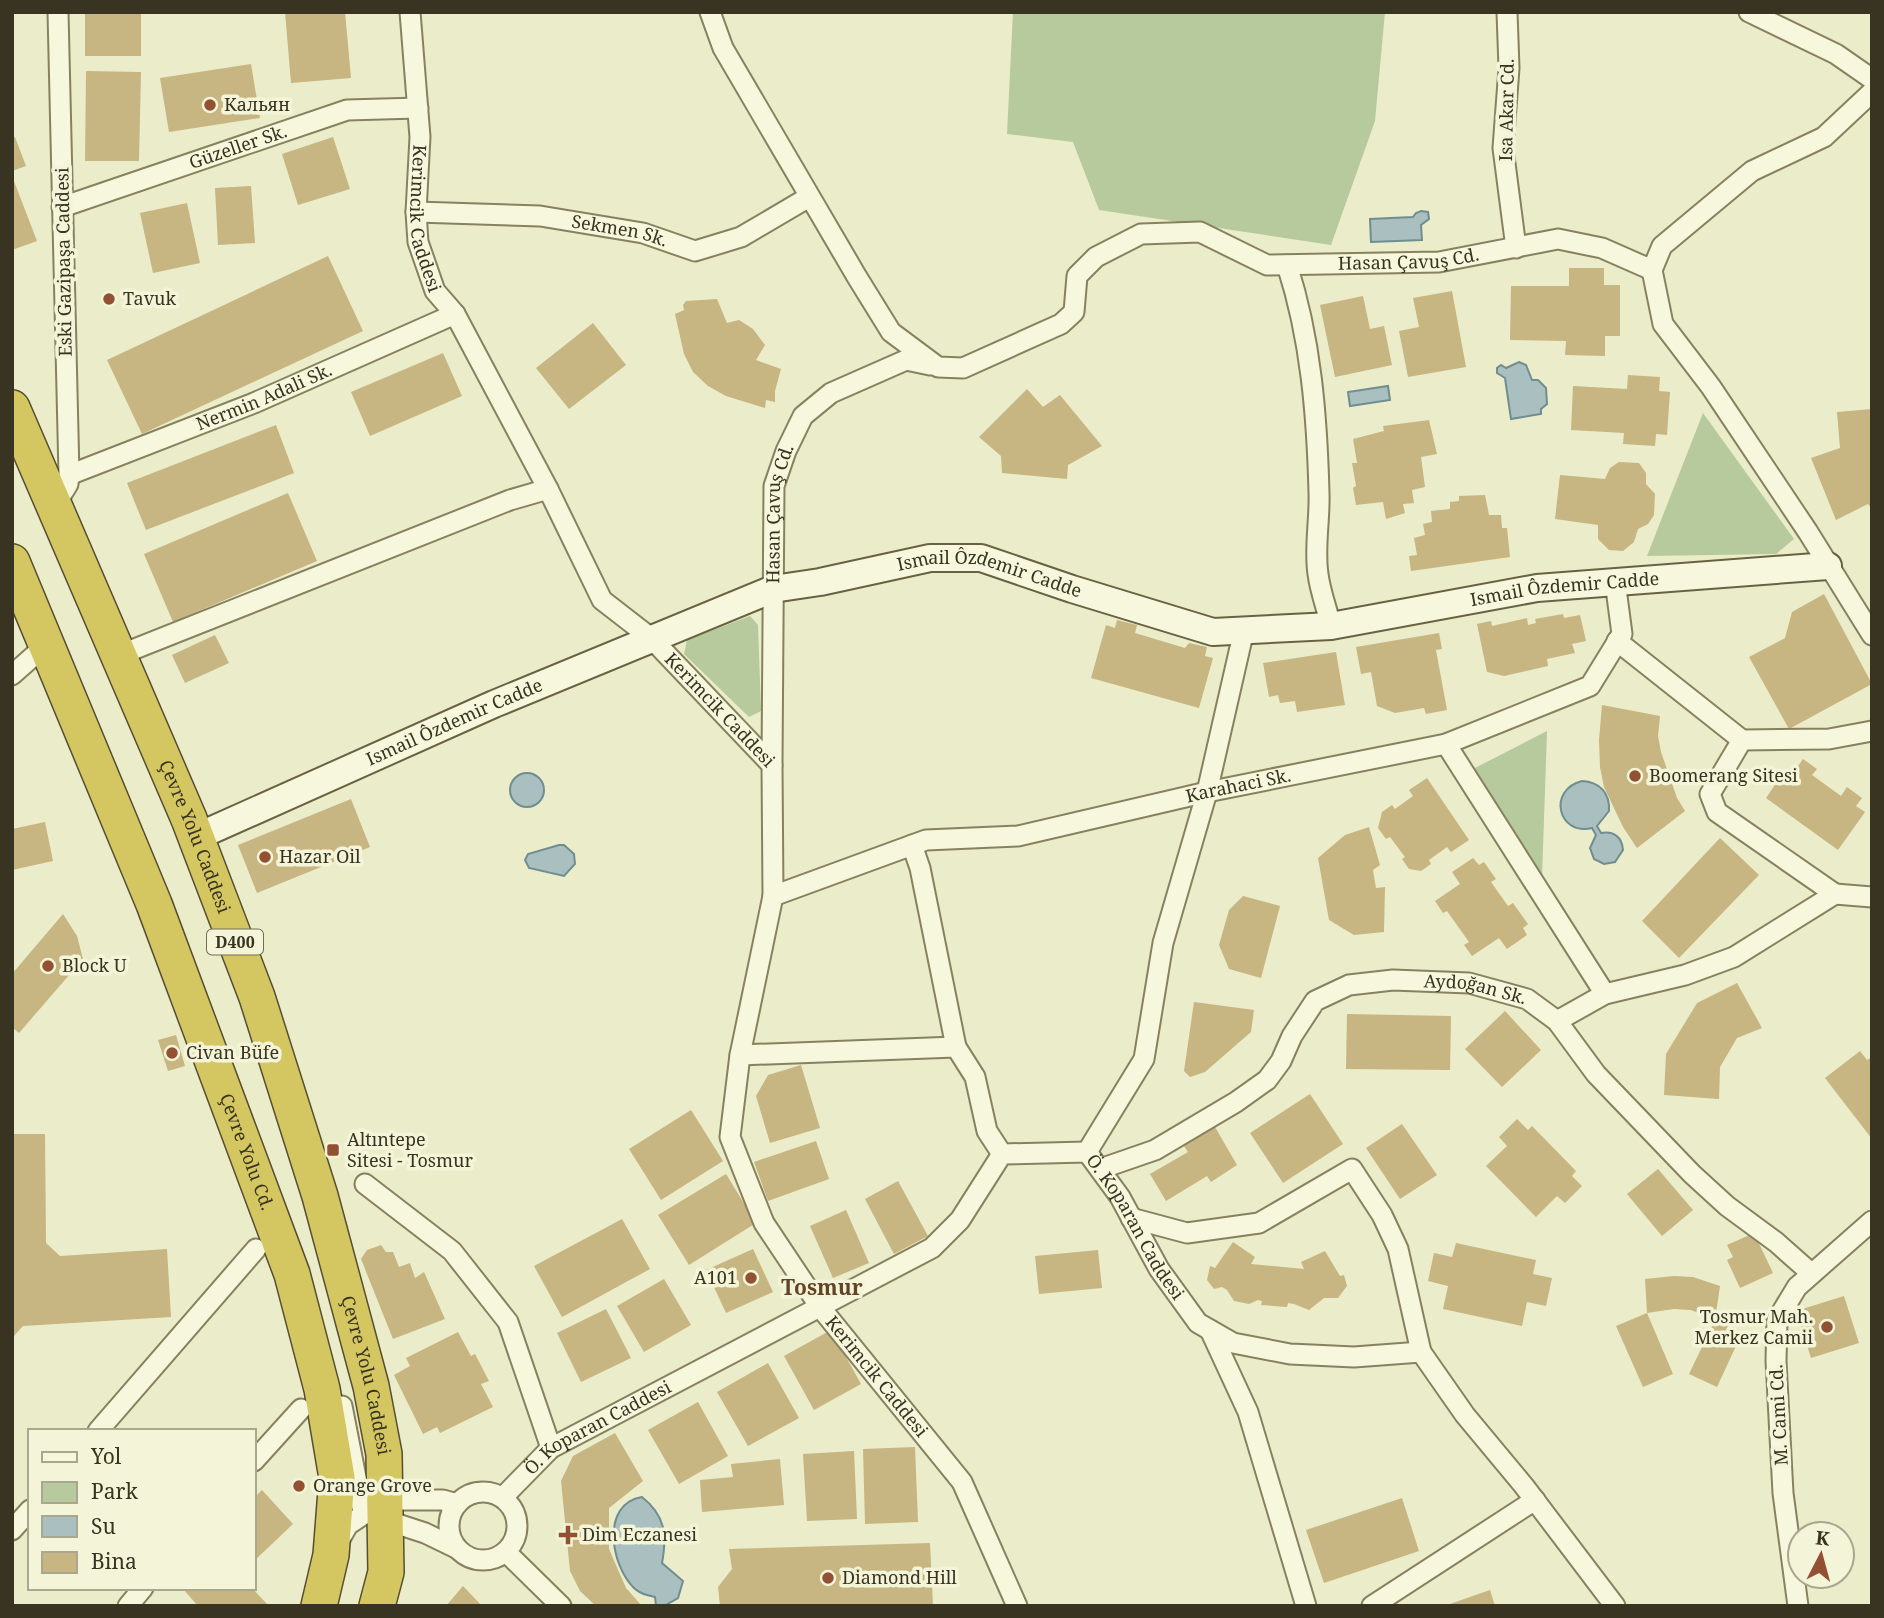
<svg xmlns="http://www.w3.org/2000/svg" width="1884" height="1618" font-family="'Noto Serif',serif">
  <rect width="100%" height="100%" fill="#ebecc9"/>
  <g fill="#b6ca9e">
    <path d="M1013 12H1385L1375 121 1331 245 1099 210 1073 142 1007 134Z"/>
    <path d="M1703 413 1794 539 1776 554 1647 556Z"/>
    <path d="M750 616 758 625 761 711 749 717 684 654 687 640Z"/>
    <path d="M1547 731 1542 878 1473 769Z"/>
  </g>
  <g fill="#aac0c0" stroke="#708d8f" stroke-width="2">
    <path d="M1421 211 1428 212 1429 219 1421 225 1422 240 1371 242 1370 219 1413 217 1416 213Z"/>
    <path d="M1519 362 1526 365 1532 380H1538L1546 388 1547 404 1541 409V414L1511 419 1505 378 1497 373V368L1501 365 1506 368Z"/>
    <path d="M1388 386 1390 400 1350 406 1348 392Z"/>
    <circle cx="527" cy="790" r="17"/>
    <path d="M1582 781C1600 782 1610 793 1609 811L1597 826 1601 833C1614 831 1622 837 1623 850L1615 862 1604 864 1594 859 1590 848 1596 835 1592 828C1558 836 1547 790 1582 781Z"/>
    <path d="M559 845H564L574 854 575 864 564 876 529 868 525 860 528 854Z"/>
    <path d="M642 1497C666 1516 667 1536 662 1563L683 1581 678 1598 664 1606H656L655 1597C647 1595 640 1594 634 1588 611 1566 600 1504 642 1497Z"/>
  </g>
  <g fill="#c7b582">
    <rect x="85" y="12" width="56" height="44"/>
    <path d="M285 12H345L351 78 291 83Z"/>
    <path d="M251 64 260 118 169 132 160 78Z"/>
    <path d="M86 71 141 72 139 161H85Z"/>
    <path d="M15 137 26 166 12 171V138Z"/>
    <path d="M333 137 350 189 298 205 282 154Z"/>
    <path d="M12 176 37 241 12 250Z"/>
    <path d="M251 186 255 243 218 245 215 188Z"/>
    <path d="M187 203 200 263 153 273 140 213Z"/>
    <path d="M328 256 363 331 142 434 107 360Z"/>
    <path d="M1569 268H1604V285H1620V336H1605V356L1565 355 1566 341 1510 340 1511 286H1569Z"/>
    <path d="M1452 291 1466 367 1408 377 1399 331 1419 327 1413 298Z"/>
    <path d="M1363 296 1370 329 1384 326 1392 365 1335 377 1320 305Z"/>
    <path d="M717 299 727 323 739 320 753 329 765 345 756 360 781 369 775 391V402L766 400 765 408 726 396 708 386 693 372 684 354 675 314 684 310 683 305 686 301Z"/>
    <path d="M593 323 626 365 569 409 536 368Z"/>
    <path d="M443 353 462 396 370 436 351 392Z"/>
    <path d="M1628 375 1660 377 1659 391 1670 392 1667 435 1656 434 1655 446 1623 444 1624 433 1571 430 1573 386 1627 389Z"/>
    <path d="M1027 389 1043 407 1060 395 1102 446 1068 465 1067 479 1002 473 1001 456 979 437Z"/>
    <path d="M1872 409V509L1868 504 1836 520 1811 458 1840 448 1837 412Z"/>
    <path d="M1429 420 1437 454 1421 457 1425 487 1412 490 1414 503 1403 504 1405 513 1386 519 1383 502 1356 505 1353 488 1356 486 1352 463H1357L1353 439 1384 431 1383 426Z"/>
    <path d="M276 425 294 473 146 530 127 483Z"/>
    <path d="M1619 462 1639 463 1646 473V484L1655 494 1654 515 1648 524 1638 529 1634 542 1623 551 1609 550 1598 539V525L1555 519 1560 475 1605 479 1610 468Z"/>
    <path d="M288 493 317 561 173 622 144 554Z"/>
    <path d="M1485 495 1489 515H1501L1502 528H1507L1510 557 1411 571 1409 556 1417 555 1414 538 1425 535 1423 524 1432 522 1431 511 1450 509V502L1459 501V496Z"/>
    <path d="M1824 594 1872 684 1789 729 1749 657 1785 638 1792 612Z"/>
    <path d="M1563 614 1564 618 1580 615 1586 641 1572 644 1575 653 1547 659 1548 666 1504 676 1487 672 1477 624 1491 621 1492 626 1527 618 1528 625 1536 623 1535 619Z"/>
    <path d="M1117 620 1137 625 1135 633 1185 648 1189 643 1207 647 1205 656 1213 658 1199 708 1091 678 1106 625 1115 628Z"/>
    <path d="M1439 633 1442 649 1436 650 1447 710 1426 714 1424 708 1395 713 1377 706 1371 672 1361 674 1356 647Z"/>
    <path d="M215 635 229 663 185 683 172 655Z"/>
    <path d="M1336 652 1345 705 1297 712 1295 701 1280 703 1278 695 1269 697 1263 663Z"/>
    <path d="M1602 705 1660 716 1658 736 1661 752 1677 798 1685 811 1637 848 1623 827 1604 787 1600 767 1599 740Z"/>
    <path d="M1803 759 1817 769 1812 775 1841 796 1847 787 1862 798 1856 806 1865 812 1838 850 1766 798 1785 770 1792 775Z"/>
    <path d="M1427 778 1469 840 1451 852 1447 847 1429 860 1431 864 1421 871 1409 869 1402 859 1405 857 1390 837 1386 839 1378 828 1382 812 1392 805 1395 809 1413 796 1409 790Z"/>
    <path d="M351 799 370 847 257 893 238 845Z"/>
    <path d="M45 822 53 861 12 870V829Z"/>
    <path d="M1369 827 1380 865 1373 870 1376 888 1385 887 1384 932 1354 935 1329 920 1318 858 1345 835Z"/>
    <path d="M1720 838 1759 875 1679 958 1642 921Z"/>
    <path d="M1473 858 1479 865 1484 862 1496 879 1491 882 1508 906 1513 903 1528 924 1523 928 1527 935 1507 949 1499 938 1472 956 1464 945 1469 942 1447 911 1443 913 1435 901 1460 884 1452 872Z"/>
    <path d="M1243 896 1280 906 1261 978 1229 969 1219 945 1229 910Z"/>
    <path d="M63 914 77 936 83 959 19 1033 12 1027V974Z"/>
    <path d="M1737 983 1762 1028 1737 1038 1720 1067 1719 1099 1664 1095 1666 1054 1697 1003Z"/>
    <path d="M1194 1002 1254 1010 1251 1032 1205 1072 1190 1077 1184 1071Z"/>
    <path d="M1505 1011 1541 1050 1502 1087 1465 1049Z"/>
    <path d="M1347 1014 1451 1016 1450 1070 1346 1069Z"/>
    <path d="M176 1035 185 1066 168 1071 158 1040Z"/>
    <path d="M1860 1051 1867 1060 1872 1057V1139L1825 1078Z"/>
    <path d="M801 1065 820 1128 770 1143 756 1096 768 1075Z"/>
    <path d="M1310 1094 1343 1144 1283 1183 1250 1133Z"/>
    <path d="M691 1110 723 1161 661 1200 629 1149Z"/>
    <path d="M1517 1119 1528 1130 1532 1126 1576 1171 1572 1176 1582 1186 1565 1203 1557 1196 1536 1217 1486 1166 1507 1146 1499 1137Z"/>
    <path d="M1402 1124 1437 1175 1400 1199 1366 1148Z"/>
    <path d="M1215 1127 1237 1165 1211 1182 1207 1176 1166 1201 1150 1174 1188 1152 1184 1146Z"/>
    <path d="M12 1134H45L46 1243 60 1256 167 1249 171 1317 23 1326 12 1338Z"/>
    <path d="M816 1141 829 1179 768 1201 754 1162Z"/>
    <path d="M1658 1169 1693 1210 1662 1236 1627 1194Z"/>
    <path d="M726 1174 756 1223 689 1265 658 1215Z"/>
    <path d="M898 1181 928 1236 894 1254 865 1199Z"/>
    <path d="M846 1210 869 1263 833 1278 810 1226Z"/>
    <path d="M622 1219 650 1269 562 1317 534 1266Z"/>
    <path d="M1754 1233 1773 1273 1740 1288 1727 1260 1733 1257 1727 1245Z"/>
    <path d="M1233 1242 1255 1257 1251 1264 1304 1269 1301 1262 1325 1251 1340 1276 1344 1275 1347 1286 1338 1298H1324L1309 1310 1294 1304 1288 1303 1287 1307 1261 1305 1262 1301 1258 1300 1249 1304 1234 1301 1227 1290 1222 1287 1214 1289 1207 1280 1210 1266 1215 1268Z"/>
    <path d="M1456 1243 1536 1260 1533 1274 1552 1278 1546 1306 1527 1302 1522 1326 1443 1309 1448 1286 1428 1281 1434 1253 1452 1257Z"/>
    <path d="M381 1245 386 1252H393L399 1267 410 1263 415 1278 424 1272 445 1319 393 1339 361 1259 367 1250Z"/>
    <path d="M753 1249 773 1292 726 1313 706 1270Z"/>
    <path d="M1098 1250 1102 1288 1039 1294 1035 1256Z"/>
    <path d="M1674 1276 1693 1277 1720 1286 1715 1320 1691 1310 1674 1309 1647 1313 1645 1279Z"/>
    <path d="M664 1279 691 1325 644 1352 617 1306Z"/>
    <path d="M1844 1296 1859 1343 1811 1358 1796 1311Z"/>
    <path d="M606 1309 631 1358 581 1382 557 1333Z"/>
    <path d="M1647 1313 1673 1374 1643 1387 1616 1326Z"/>
    <path d="M1715 1320 1742 1333 1717 1387 1689 1374Z"/>
    <path d="M831 1330 861 1384 814 1410 784 1356Z"/>
    <path d="M458 1332 471 1356 475 1354 489 1381 481 1384 493 1407 440 1433 437 1427 423 1434 394 1375 410 1366 406 1358Z"/>
    <path d="M768 1363 799 1418 748 1446 717 1392Z"/>
    <path d="M698 1402 728 1456 679 1484 648 1430Z"/>
    <path d="M615 1433 643 1481 609 1508V1549L626 1588 642 1606H596L580 1591 570 1571 561 1481 573 1456Z"/>
    <path d="M915 1447 918 1522 865 1524 863 1449Z"/>
    <path d="M854 1451 857 1519 807 1521 803 1454Z"/>
    <path d="M780 1459 784 1505 702 1512 700 1480 733 1477 731 1464Z"/>
    <path d="M262 1490 293 1524 254 1561V1498Z"/>
    <path d="M1402 1498 1419 1551 1324 1583 1306 1530Z"/>
    <path d="M930 1543 933 1606H720L718 1587 732 1569 729 1549Z"/>
    <path d="M463 1586 482 1606H446Z"/>
    <path d="M182 1588H252L268 1605 198 1606Z"/>
    <path d="M1490 1590 1495 1606H1447V1605Z"/>
  </g>
  <g fill="none" stroke-linecap="round" stroke-linejoin="round">
    <g stroke="#87815f" stroke-width="23">
      <g id="street">
        <path id="s1" d="M410 12 420 137 416 212 418 242 435 291 455 314 548 489 602 600 651 638 772 765 773 896 740 1055 730 1137 764 1223 820 1307 962 1482 1017 1606"/>
        <path id="s2" d="M710 12 723 48 857 277 891 332 938 367 963 368 1061 324 1074 312 1077 276 1096 257 1141 234 1200 232 1267 265 1439 262 1558 239 1602 248 1652 270 1662 246 1752 171 1824 137 1872 92"/>
        <path d="M1507 12 1509 68 1503 148 1516 248"/>
        <path d="M1749 12 1836 54 1872 79"/>
        <path id="s3" d="M62 207 347 110 418 108"/>
        <path id="s4" d="M416 212 540 216 643 233 695 251 741 237 809 197"/>
        <path d="M1287 265C1311 339 1317 416 1319 493 1320 520 1314 548 1318 574 1320 591 1327 609 1331 626"/>
        <path d="M1652 270 1663 324 1711 387 1808 532 1872 635"/>
        <path id="s5" d="M69 475 254 403 455 314"/>
        <path d="M54 507 68 484 69 475 58 12"/>
        <path d="M117 656 510 500 548 489"/>
        <path d="M12 675 46 645"/>
        <path d="M1742 740 1829 739 1872 731"/>
        <path d="M1446 744 1605 994 1685 975 1734 957 1835 894 1717 812 1710 794 1742 740 1617 641"/>
        <path id="s6" d="M772 765 774 486 786 451 803 416 831 393 906 360 930 365"/>
        <path d="M912 845 920 868 956 1047 975 1077 987 1131 1002 1154"/>
        <path d="M1835 894 1872 897"/>
        <path id="s7" d="M773 896 926 840 1018 836 1207 792 1446 744 1590 686 1622 634 1615 581"/>
        <path d="M1557 1021 1605 994"/>
        <path d="M740 1055 956 1047"/>
        <path d="M1087 1152 1144 1059 1163 943 1207 792 1244 630"/>
        <path id="s8" d="M1100 1169 1155 1150 1236 1102 1267 1080 1281 1061 1292 1036 1315 1001 1349 985 1393 980 1469 983 1527 999 1557 1021 1596 1074 1692 1174 1727 1206 1776 1242 1811 1273"/>
        <path d="M365 1184 452 1251 508 1322 551 1448"/>
        <path d="M1131 1218 1187 1233 1259 1223 1352 1169 1382 1215 1398 1249 1421 1352"/>
        <path d="M1210 1330 1248 1412 1306 1606"/>
        <path d="M342 1406 363 1513"/>
        <path d="M98 1431 256 1249"/>
        <path d="M254 1461 301 1409"/>
        <circle cx="483" cy="1526" r="34"/>
        <path id="s9" d="M503 1497 551 1448 932 1248 960 1220 1002 1154 1087 1152 1120 1197 1159 1269 1198 1323 1233 1343 1290 1354 1354 1357 1421 1352 1465 1415 1524 1486 1615 1606"/>
        <path d="M379 1518 425 1533 456 1548"/>
        <path d="M12 1530 30 1510"/>
        <path d="M337 1544 348 1525 385 1500H443L457 1504"/>
        <path d="M506 1552 561 1606"/>
        <path d="M128 1606 143 1588"/>
        <path d="M1372 1606 1535 1500"/>
        <path d="M1798 1606 1783 1493 1776 1361 1777 1320 1797 1287 1872 1221"/>
      </g>
    </g>
    <g stroke="#696242" stroke-width="30">
      <g id="secondary">
        <path id="s10" d="M194 838 494 704 773 589 820 582 930 558H981L1072 589 1213 632 1331 626 1537 588 1828 566"/>
      </g>
    </g>
    <g stroke="#564e33" stroke-width="38">
      <g id="highway">
        <path id="s11" d="M12 408 189 819 257 997 320 1196 371 1386 384 1454 386 1572 377 1606"/>
        <path id="s12" d="M12 562 154 904 292 1274 322 1389 337 1478 331 1555 319 1606"/>
      </g>
    </g>
    <use href="#street" stroke="#f6f7dc" stroke-width="19"/>
    <use href="#secondary" stroke="#f6f7dc" stroke-width="26"/>
    <use href="#highway" stroke="#d4c661" stroke-width="35"/>
  </g>
  <g fill="#925133" stroke="#f3f4d8" stroke-width="2.5">
    <circle cx="210" cy="105" r="7"/>
    <circle cx="109" cy="299" r="7"/>
    <circle cx="1635" cy="776" r="7"/>
    <circle cx="265" cy="857" r="7"/>
    <circle cx="48" cy="966" r="7"/>
    <circle cx="172" cy="1053" r="7"/>
    <rect x="326" y="1143" width="14" height="14" rx="3.5"/>
    <circle cx="751" cy="1278" r="7"/>
    <circle cx="1827" cy="1327" r="7"/>
    <circle cx="299" cy="1486" r="7"/>
    <path d="M564.5 1524.5h7v7h7v7h-7v7h-7v-7h-7v-7h7z"/>
    <circle cx="828" cy="1578" r="7"/>
  </g>
  <g text-anchor="middle" stroke-width="7" stroke-linejoin="round" paint-order="stroke">
    <rect fill="#f3f4d8" stroke="#716e58" stroke-width="2" x="207" y="929.5" width="56" height="25" rx="5"/>
    <g font-size="16" font-weight="bold" fill="#393421">
      <text x="235" y="948">D400</text>
    </g>
    <g font-size="18" fill="#393421" stroke="#f3f4d8" text-anchor="start">
      <text x="224" y="111">Кальян</text>
      <text x="123" y="305">Tavuk</text>
      <text x="1649" y="782">Boomerang Sitesi</text>
      <text x="279" y="863">Hazar Oil</text>
      <text x="62" y="972">Block U</text>
      <text x="186" y="1059">Civan Büfe</text>
      <text x="347" y="1146">Altıntepe<tspan x="347" dy="21">Sitesi - Tosmur</tspan></text>
      <text x="737" y="1284" text-anchor="end">A101</text>
      <text x="1813" y="1323" text-anchor="end">Tosmur Mah.<tspan x="1813" dy="21">Merkez Camii</tspan></text>
      <text x="313" y="1492">Orange Grove</text>
      <text x="582" y="1541">Dim Eczanesi</text>
      <text x="842" y="1584">Diamond Hill</text>
    </g>
    <g font-size="18" fill="#393421" stroke="#f3f4d8">
      <text transform="translate(1507 110) rotate(-89)" y="6">Isa Akar Cd.</text>
      <text dy="6" stroke="none"><textPath href="#s3" startOffset="186">Güzeller Sk.</textPath></text>
      <text dy="6" stroke="none"><textPath href="#s1" startOffset="208">Kerimcik Caddesi</textPath></text>
      <text dy="6" stroke="none"><textPath href="#s4" startOffset="205">Sekmen Sk.</textPath></text>
      <text dy="6" stroke="none"><textPath href="#s2" startOffset="966">Hasan Çavuş Cd.</textPath></text>
      <text transform="translate(64 262) rotate(-91)" y="6">Eski Gazipaşa Caddesi</text>
      <text dy="6" stroke="none"><textPath href="#s5" startOffset="210">Nermin Adali Sk.</textPath></text>
      <text dy="6" stroke="none"><textPath href="#s6" startOffset="252">Hasan Çavuş Cd.</textPath></text>
      <text dy="6" stroke="none"><textPath href="#s10" startOffset="852">Ismail Ôzdemir Cadde</textPath></text>
      <text dy="6" stroke="none"><textPath href="#s10" startOffset="1440">Ismail Ôzdemir Cadde</textPath></text>
      <text dy="6" stroke="none"><textPath href="#s1" startOffset="796">Kerimcik Caddesi</textPath></text>
      <text dy="6" stroke="none"><textPath href="#s10" startOffset="285">Ismail Ôzdemir Cadde</textPath></text>
      <text dy="6" stroke="none"><textPath href="#s7" startOffset="481">Karahaci Sk.</textPath></text>
      <text dy="6" stroke="none"><textPath href="#s11" startOffset="466">Çevre Yolu Caddesi</textPath></text>
      <text dy="6" stroke="none"><textPath href="#s8" startOffset="448">Aydoğan Sk.</textPath></text>
      <text dy="6" stroke="none"><textPath href="#s12" startOffset="635">Çevre Yolu Cd.</textPath></text>
      <text dy="6" stroke="none"><textPath href="#s9" startOffset="791">Ö. Koparan Caddesi</textPath></text>
      <text dy="6" stroke="none"><textPath href="#s11" startOffset="1032">Çevre Yolu Caddesi</textPath></text>
      <text dy="6" stroke="none"><textPath href="#s1" startOffset="1531">Kerimcik Caddesi</textPath></text>
      <text transform="translate(1779 1415) rotate(-93)" y="6">M. Cami Cd.</text>
      <text dy="6" stroke="none"><textPath href="#s9" startOffset="119">Ö. Koparan Caddesi</textPath></text>
    </g>
    <g font-size="21" font-weight="bold" fill="#624524" stroke="#f3f4d8">
      <text x="822" y="1295">Tosmur</text>
    </g>
  </g>
  <rect width="1884" height="1618" fill="none" stroke="#393421" stroke-width="28"/>
  <rect x="28" y="1429" width="228" height="161" fill="#f3f4d8" stroke="#a9a78f" stroke-width="2"/>
  <rect x="42" y="1452" width="35" height="10" fill="#f6f7dc" stroke="#a9a78f" stroke-width="2"/>
  <text x="91" y="1464" font-size="21" fill="#393421">Yol</text>
  <rect x="42" y="1482" width="35" height="21" fill="#b6ca9e" stroke="#a9a78f" stroke-width="2"/>
  <text x="91" y="1499" font-size="21" fill="#393421">Park</text>
  <rect x="42" y="1516" width="35" height="21" fill="#aac0c0" stroke="#a9a78f" stroke-width="2"/>
  <text x="91" y="1534" font-size="21" fill="#393421">Su</text>
  <rect x="42" y="1552" width="35" height="21" fill="#c7b582" stroke="#a9a78f" stroke-width="2"/>
  <text x="91" y="1569" font-size="21" fill="#393421">Bina</text>
  <g transform="translate(1821 1555) rotate(6)"><circle r="33" fill="#f3f4d8" stroke="#a9a78f" stroke-width="2"/>
  <path d="M0-5L12 26L0 18L-12 26Z" fill="#925133"/>
  <text y="-10" font-size="19" font-weight="bold" text-anchor="middle" fill="#393421">K</text>
  </g>
</svg>
